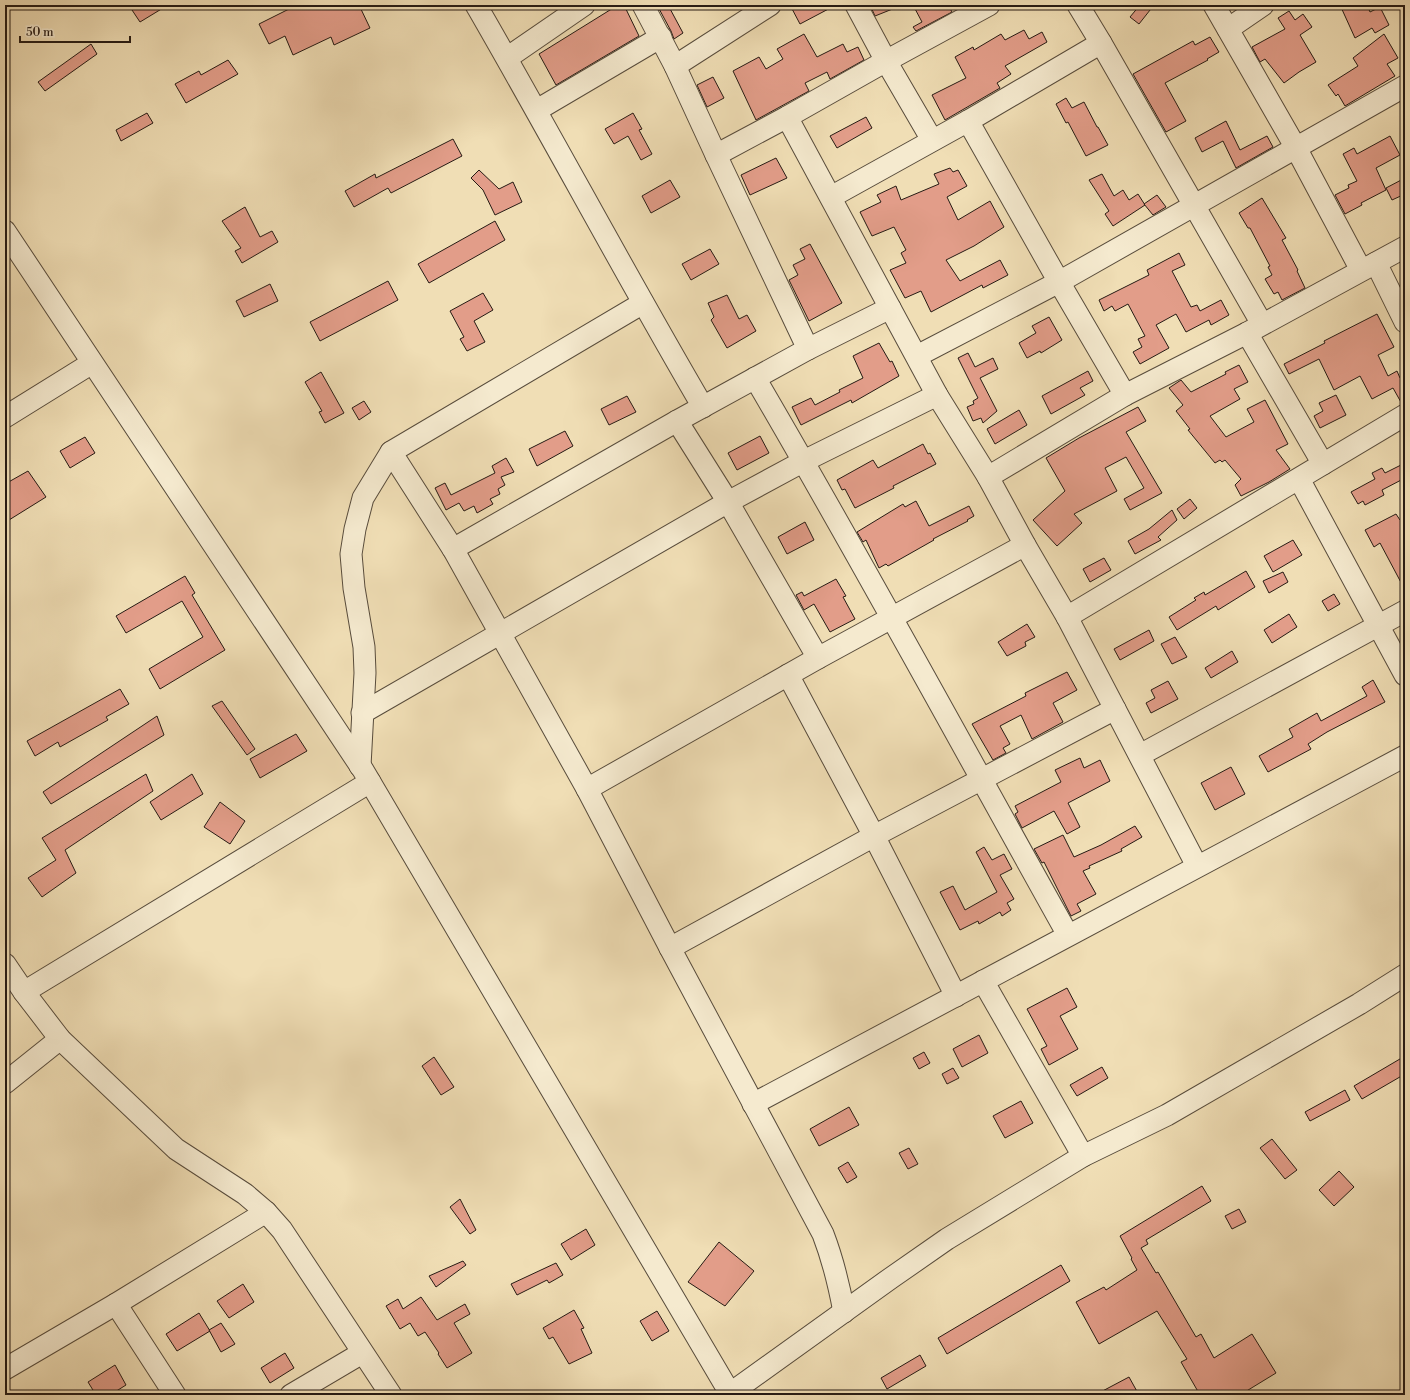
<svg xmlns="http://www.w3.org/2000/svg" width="1410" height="1400" font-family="'Libre Bodoni',serif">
  <rect width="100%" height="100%" fill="#f0deb5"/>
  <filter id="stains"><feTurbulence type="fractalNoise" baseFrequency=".005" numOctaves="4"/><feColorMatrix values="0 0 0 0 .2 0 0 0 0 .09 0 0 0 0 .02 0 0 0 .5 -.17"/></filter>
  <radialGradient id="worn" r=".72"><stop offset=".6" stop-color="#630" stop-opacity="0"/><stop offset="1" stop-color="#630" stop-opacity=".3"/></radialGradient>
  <g fill="#e29d89" stroke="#261b14">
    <path d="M141 5H168L140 22 132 10Z"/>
    <path d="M297 5H359L370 28 334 45 331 37 293 55 285 36 269 44 259 24Z"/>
    <path d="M618 5H624L639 36 556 85 539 54Z"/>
    <path d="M657 5H668L683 33 674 39 671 31Z"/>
    <path d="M790 5H836L800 24Z"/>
    <path d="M870 5H900V6L875 16Z"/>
    <path d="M913 5H948L952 12 916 31 913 27 922 22Z"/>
    <path d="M1140 5H1154L1139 24 1130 17Z"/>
    <path d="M1340 5H1367L1370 12 1380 7 1389 25 1375 33 1372 28 1355 38Z"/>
    <path d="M1289 11 1295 20 1303 14 1312 27 1300 35 1316 62 1299 72 1284 83 1265 59 1260 62 1252 47 1285 29 1278 18Z"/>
    <path d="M1024 30 1029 39 1042 32 1047 42 1005 66 1011 74 997 83 1000 88 945 120 932 95 966 78 955 57 973 47 974 50 1001 34 1005 40Z"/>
    <path d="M804 34 817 57 843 44 847 52 858 47 864 60 830 79 827 72 805 83 809 91 756 120 733 71 759 57 766 69 783 59 777 49Z"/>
    <path d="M1384 34 1398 58 1387 64 1395 76 1345 106 1338 94 1336 96 1328 85 1358 66 1353 58Z"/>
    <path d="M1210 37 1219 52 1207 59 1208 60 1165 83 1186 121 1166 132 1133 74 1193 41 1195 45Z"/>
    <path d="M91 44 97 54 45 91 38 82Z"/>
    <path d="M228 60 238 74 186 103 175 84 199 71 201 75Z"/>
    <path d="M713 77 724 98 707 107 697 85Z"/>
    <path d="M1066 98 1072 108 1084 102 1097 127H1098L1108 145 1086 156 1068 122 1066 123 1056 104Z"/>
    <path d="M147 113 153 123 121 141 116 130Z"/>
    <path d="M633 113 642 129 639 130 652 154 641 160 628 136 614 144 605 129Z"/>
    <path d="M866 117 872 128 837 148 830 136Z"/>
    <path d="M1226 121 1240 150 1267 136 1273 147 1236 168 1223 141 1202 152 1195 138Z"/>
    <path d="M1390 136 1400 155 1376 168 1386 190 1361 203 1362 205 1345 214 1335 195 1349 188 1348 185 1357 181 1343 154 1354 148 1357 154Z"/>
    <path d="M453 139 462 156 391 193 388 188 354 207 345 191 375 174 376 178Z"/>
    <path d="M776 158 787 178 750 195 741 175Z"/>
    <path d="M950 168 953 172 958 170 967 186 947 197 958 220 990 201 1004 227 974 246 946 260 960 281 1000 260 1008 275 983 288 982 285 931 312 921 291 905 298 890 270 906 263 901 253 906 250 894 227 872 236 860 212 881 202 877 195 896 186 901 200 939 184 934 174Z"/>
    <path d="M479 170 499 189 513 182 522 202 495 215 483 190 471 178Z"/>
    <path d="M1102 174 1114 196 1123 190 1129 200 1138 194 1145 205 1113 226 1105 214 1109 211 1089 180Z"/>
    <path d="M1405 178V194L1392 200 1386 188Z"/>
    <path d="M670 180 680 197 651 213 642 196Z"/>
    <path d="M1157 195 1166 207 1153 215 1144 204Z"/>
    <path d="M1262 198 1286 238 1282 240 1298 270 1297 271 1305 288 1282 300 1278 292 1274 294 1265 279 1272 275 1268 267 1270 266 1250 228H1248L1239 213Z"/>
    <path d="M245 207 260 237 272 231 278 242 242 263 235 251 241 248 222 221Z"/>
    <path d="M495 221 505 240 429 283 418 264Z"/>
    <path d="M810 244 842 303 809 321 789 280 798 275 793 265 805 259 800 249Z"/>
    <path d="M710 249 719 264 691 280 682 264Z"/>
    <path d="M1179 253 1185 265 1172 271 1191 307 1197 305 1200 311 1221 300 1229 315 1211 325 1209 320 1186 332 1176 314 1156 325 1169 348 1140 364 1133 352 1142 347 1138 339 1145 336 1128 304 1115 311 1112 306 1104 311 1099 300 1149 275 1147 270Z"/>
    <path d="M388 281 398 300 320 341 310 322Z"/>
    <path d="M270 284 278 301 244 317 236 301Z"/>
    <path d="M483 293 493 310 474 321 485 342 467 351 460 339 464 337 450 311Z"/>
    <path d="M727 295 739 319 747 315 756 331 727 348 711 320 714 317 708 303Z"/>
    <path d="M1377 314 1394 347 1378 355 1388 376 1397 371 1400 378 1402 377 1405 383V403L1402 404 1393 388 1372 399 1360 376 1334 390 1319 359 1289 374 1284 364 1325 343 1324 341Z"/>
    <path d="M1049 317 1062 340 1041 353 1040 351 1027 358 1019 343 1036 333 1032 326Z"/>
    <path d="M879 343 890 362 892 361 899 376 852 403 851 400 801 425 792 407 811 398 815 405 840 392 839 390 863 378 853 356Z"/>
    <path d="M968 353 975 367 993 358 998 369 980 378 997 411 983 423 981 418 973 421 967 407 974 404 973 401 978 398 958 358Z"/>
    <path d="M1239 365 1248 382 1234 389 1240 399 1210 416 1226 437 1254 422 1247 409 1265 400 1288 444 1276 450 1290 469 1269 482 1241 496 1235 485 1241 479 1225 460 1222 462 1220 460 1215 463 1188 430 1190 429 1176 411 1183 405 1169 388 1181 380 1191 392 1226 374 1225 372Z"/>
    <path d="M1088 371 1093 381 1080 388 1085 395 1051 414 1042 396Z"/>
    <path d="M321 372 344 413 325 423 319 412 322 411 305 382Z"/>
    <path d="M1336 395 1346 415 1320 428 1314 416 1323 411 1319 403Z"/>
    <path d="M627 396 636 412 609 425 601 409Z"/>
    <path d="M364 401 371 412 359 420 352 408Z"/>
    <path d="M1138 407 1146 421 1126 432 1162 493 1130 510 1124 499 1144 488 1126 457 1105 468 1117 491 1074 514 1082 523 1057 546 1033 520 1065 491 1046 458 1079 438Z"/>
    <path d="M1019 410 1027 425 995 444 987 429Z"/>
    <path d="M565 431 573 446 537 466 529 449Z"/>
    <path d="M760 436 769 453 737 470 728 453Z"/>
    <path d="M85 437 95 453 70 468 60 451Z"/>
    <path d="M923 444 928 454 930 453 936 464 893 486 894 488 855 508 845 489 842 490 837 480 873 460 878 468Z"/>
    <path d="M506 458 514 472 501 477 505 485 498 489 500 494 490 499 493 504 477 513 474 506 464 511 459 503 446 510 435 488 445 483 451 495 495 473 492 466Z"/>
    <path d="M1405 463V478L1382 490 1384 495 1365 505 1363 501 1358 504 1351 492 1375 479 1372 473 1382 468 1385 473Z"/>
    <path d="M28 471 46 497 9 520 5 513V484Z"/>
    <path d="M1190 499 1197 508 1184 519 1177 509Z"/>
    <path d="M916 501 929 526 969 506 974 516 967 520 968 521 933 539 934 540 888 566 886 564 879 568 866 540 863 542 857 532 903 504 905 507Z"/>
    <path d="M1172 510 1177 520 1158 537 1161 540 1135 554 1128 541 1149 529Z"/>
    <path d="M1396 514 1400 520 1405 518V590L1380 543 1374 547 1365 530Z"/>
    <path d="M805 522 814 540 787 554 778 537Z"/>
    <path d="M1293 540 1302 555 1273 572 1264 556Z"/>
    <path d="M1104 558 1111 570 1090 582 1083 569Z"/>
    <path d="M1246 571 1255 587 1218 610 1216 606 1177 630 1169 617 1196 600 1194 598 1204 592 1205 595Z"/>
    <path d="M1283 572 1288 582 1269 593 1263 581Z"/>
    <path d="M185 576 195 593 192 595 225 650 160 689 149 669 203 637 182 601 126 633 116 616Z"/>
    <path d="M836 579 846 596 843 597 855 619 830 632 814 604 804 610 796 595 802 592 804 596Z"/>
    <path d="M1334 594 1340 604 1328 611 1322 601Z"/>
    <path d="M1289 614 1297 627 1272 643 1264 630Z"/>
    <path d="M1027 624 1035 637 1025 642 1026 646 1007 656 998 642Z"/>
    <path d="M1149 630 1154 641 1120 660 1114 649Z"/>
    <path d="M1175 637 1187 657 1172 664 1161 644Z"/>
    <path d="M1232 651 1238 662 1211 678 1205 668Z"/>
    <path d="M1067 672 1077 690 1053 703 1063 722 1032 739 1021 715 1000 726 1010 744 1003 748 1006 753 993 760 972 724 1026 696 1025 693Z"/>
    <path d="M1373 680 1385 702 1327 732 1308 744 1311 749 1268 772 1259 756 1293 737 1289 729 1317 713 1321 721 1367 696 1362 687Z"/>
    <path d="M1168 681 1178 699 1151 713 1146 703 1155 698 1151 690Z"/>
    <path d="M120 689 129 704 106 717 108 720 60 747 58 742 35 756 27 741Z"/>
    <path d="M222 701 255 749 247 755 212 706Z"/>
    <path d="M157 716 164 735 51 804 43 792Z"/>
    <path d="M296 734 307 751 260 778 250 759Z"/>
    <path d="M1080 758 1084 768 1100 760 1110 781 1068 803 1080 827 1067 834 1054 811 1022 828 1015 814 1018 812 1015 806 1061 782 1055 770Z"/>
    <path d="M1231 767 1245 794 1215 810 1201 783Z"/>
    <path d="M146 774 153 791 65 850 76 873 42 897 28 878 56 860 42 838Z"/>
    <path d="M192 774 203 794 161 820 150 802Z"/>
    <path d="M220 802 245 821 230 844 204 827Z"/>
    <path d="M1135 826 1142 837 1121 849 1122 851 1089 866 1090 868 1083 871 1096 894 1077 904 1081 911 1071 916 1044 862 1042 863 1034 849 1063 835 1074 857 1101 845Z"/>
    <path d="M984 847 992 860 1004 854 1012 869 1000 875 1014 899 1007 903 1011 910 1002 916 1000 912 979 924 978 921 960 930 940 892 953 886 965 910 997 892 976 852Z"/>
    <path d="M1067 988 1077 1007 1060 1016 1078 1049 1049 1065 1041 1049 1047 1046 1027 1009Z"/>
    <path d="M979 1035 988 1053 962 1067 953 1049Z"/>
    <path d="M924 1052 930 1063 919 1069 913 1058Z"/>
    <path d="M1405 1056V1074L1362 1099 1354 1086Z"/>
    <path d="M434 1057 454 1087 441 1095 422 1066Z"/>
    <path d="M1102 1067 1108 1078 1077 1096 1070 1085Z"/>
    <path d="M953 1068 959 1078 947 1084 942 1074Z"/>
    <path d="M1345 1090 1350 1100 1310 1121 1305 1112Z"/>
    <path d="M1021 1101 1033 1123 1005 1138 993 1116Z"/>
    <path d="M849 1107 859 1125 819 1146 810 1129Z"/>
    <path d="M1272 1139 1297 1170 1285 1179 1260 1148Z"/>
    <path d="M909 1148 918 1164 908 1169 899 1153Z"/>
    <path d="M848 1162 857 1177 847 1183 838 1168Z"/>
    <path d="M1339 1171 1354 1187 1334 1206 1319 1190Z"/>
    <path d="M1202 1186 1211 1201 1146 1240 1148 1244 1141 1248 1156 1273 1158 1272 1196 1337 1201 1334 1214 1358 1252 1334 1276 1373 1240 1395H1200L1181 1362 1187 1359 1157 1311 1099 1344 1076 1302 1104 1287 1106 1290 1137 1270 1131 1259 1132 1258 1120 1236Z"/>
    <path d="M460 1199 476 1230 470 1234 450 1207Z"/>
    <path d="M1239 1209 1246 1222 1232 1229 1225 1216Z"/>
    <path d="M586 1229 595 1245 571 1260 561 1244Z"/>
    <path d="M719 1242 754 1271 725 1306 688 1282Z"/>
    <path d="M463 1261 466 1265 436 1287 429 1276Z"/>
    <path d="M556 1263 563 1275 549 1283 547 1280 517 1295 511 1284Z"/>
    <path d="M1061 1265 1070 1281 947 1354 938 1338Z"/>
    <path d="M243 1284 254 1302 229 1318 217 1301Z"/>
    <path d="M421 1297 437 1320 465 1304 470 1314 454 1323 472 1353 447 1368 438 1354 439 1353 425 1332 418 1336 410 1323 400 1329 386 1306 398 1299 403 1309Z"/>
    <path d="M574 1310 584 1328 581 1329 592 1353 569 1364 553 1337 549 1339 543 1328Z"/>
    <path d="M657 1311 669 1331 652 1341 640 1321Z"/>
    <path d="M199 1313 210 1331 177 1351 166 1334Z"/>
    <path d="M221 1323 235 1344 221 1352 209 1330Z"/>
    <path d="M285 1353 294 1368 270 1383 261 1368Z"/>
    <path d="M920 1355 926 1366 887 1389 881 1378Z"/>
    <path d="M115 1365 126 1385 110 1395H96L88 1382Z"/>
    <path d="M1129 1377 1139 1395H1095Z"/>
  </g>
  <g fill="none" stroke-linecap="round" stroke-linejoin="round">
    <g stroke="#584c3c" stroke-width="23">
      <g id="minor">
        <path d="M476 5C553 138 625 274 703 407"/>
        <path d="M643 5 675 66 716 155 808 349"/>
        <path d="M856 5 886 61 932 140"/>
        <path d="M1078 5 1101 43 1262 324"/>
        <path d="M1214 5 1296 148 1361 270"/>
        <path d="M1228 29 1263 5"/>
        <path d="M507 58 584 5"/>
        <path d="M675 66 770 5"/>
        <path d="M537 110 661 37"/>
        <path d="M787 117 937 395 988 477 1025 545 1067 617 1197 866"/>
        <path d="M968 121 1059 282 1125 395"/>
        <path d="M716 155 787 117 886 61 989 5"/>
        <path d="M831 197 968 121 1101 43"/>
        <path d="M5 231 363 770 731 1395"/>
        <path d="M1376 263 1405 322"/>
        <path d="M1247 333 1323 464"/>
        <path d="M917 356 1059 282 1405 86"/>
        <path d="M755 378C863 562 964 749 1068 935"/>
        <path d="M5 417 92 363"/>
        <path d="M677 421 728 502 818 658"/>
        <path d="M391 452 453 549 587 789 670 948 823 1234C833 1260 839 1285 844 1312"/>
        <path d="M988 477 1125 395 1247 333 1405 247"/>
        <path d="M1299 479 1405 675"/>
        <path d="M453 549 677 421 808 349 890 308"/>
        <path d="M1067 617 1405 415"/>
        <path d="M788 675 874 836 956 996"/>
        <path d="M362 713 728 502 804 461 937 395"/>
        <path d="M1140 755 1405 611"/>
        <path d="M360 766 365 673 364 647 354 588 351 554 355 529 363 498 391 452 643 303"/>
        <path d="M587 789 818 658 1025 545"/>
        <path d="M670 948 874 836 1115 709"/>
        <path d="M5 964 24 992 60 1039 176 1149 245 1194 266 1212 282 1230 391 1395"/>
        <path d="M983 981 1083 1156"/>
        <path d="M24 992 370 782"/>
        <path d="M5 1083 60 1039"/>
        <path d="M753 1104 1405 756"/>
        <path d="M116 1304 175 1395"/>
        <path d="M5 1369 116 1304 266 1212"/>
        <path d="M291 1395 362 1353"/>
        <path d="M728 1395 891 1278 947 1239 1083 1156 1167 1115 1359 1004 1405 975"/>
      </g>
    </g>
    <use href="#minor" stroke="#f5eacf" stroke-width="21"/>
  </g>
  <rect width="1410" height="1400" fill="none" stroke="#f0deb5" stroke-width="20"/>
  <rect x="6" y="6" width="1398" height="1388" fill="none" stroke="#261b14" stroke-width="2"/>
  <rect x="10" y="10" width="1390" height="1380" fill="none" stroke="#261b14"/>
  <path d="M20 36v6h110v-6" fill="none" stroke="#261b14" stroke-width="2"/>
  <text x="26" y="36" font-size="12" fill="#261b14" stroke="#f5eacf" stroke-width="3" paint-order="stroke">50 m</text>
  <rect width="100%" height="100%" filter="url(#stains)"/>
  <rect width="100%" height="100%" fill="url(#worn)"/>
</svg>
